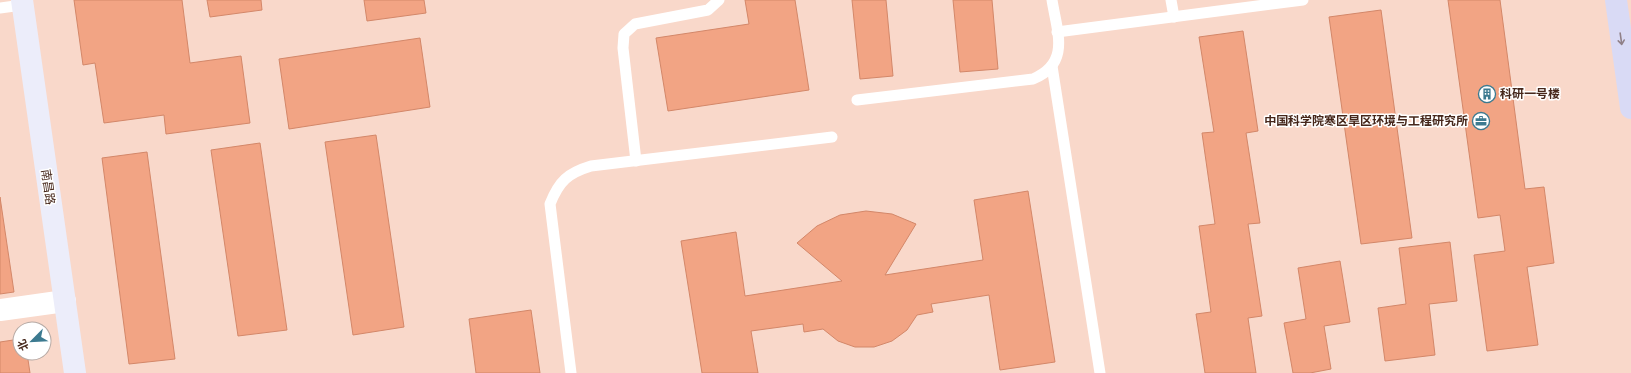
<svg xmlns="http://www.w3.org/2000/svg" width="1631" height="373" font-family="Cabin,'Noto Sans SC',sans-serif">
  <rect width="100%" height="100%" fill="#f9d8ca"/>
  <g fill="#f2a484" stroke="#d38769">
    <path d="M74 0H182L190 63 241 56 250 123 166 134 164 115 104 123 95 63 83 65Z"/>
    <path d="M207 0H261L262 10 210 17Z"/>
    <path d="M364 0H424L426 13 367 21Z"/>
    <path d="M745 0H795L809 90 668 111 656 38 749 24Z"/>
    <path d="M852 0H886L893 76 860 79Z"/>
    <path d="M953 0H992L998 69 960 72Z"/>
    <path d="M1448 0H1500L1525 189 1544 187 1554 263 1527 267 1538 345 1487 351 1474 255 1505 251 1500 215 1478 218Z"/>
    <path d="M1381 10 1412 238 1361 244 1329 17Z"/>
    <path d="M1243 31 1258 131 1246 133 1260 223 1248 224 1262 316 1248 318 1256 373H1205L1196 314 1211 312 1199 226 1215 224 1202 133 1214 132 1199 37Z"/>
    <path d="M420 38 430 107 289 129 279 59Z"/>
    <path d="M376 135 404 327 353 335 325 142Z"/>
    <path d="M260 143 287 330 238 336 211 150Z"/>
    <path d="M147 152 175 359 129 364 102 158Z"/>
    <path d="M1028 191 1055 362 1000 370 989 295 931 304 933 312 917 315 907 330 892 341 874 347H855L838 341 823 329 804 332 803 324 751 331 758 373H702L681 241 736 232 745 296 842 281 797 243 817 226 840 215 866 211 892 214 916 224 885 275 983 260 974 200Z"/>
    <path d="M0 197 14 292 0 294Z"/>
    <path d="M1450 242 1457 301 1429 304 1435 355 1385 361 1378 308 1406 304 1399 248Z"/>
    <path d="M1340 261 1350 322 1324 326 1331 369 1310 373H1293L1284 323 1306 319 1298 268Z"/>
    <path d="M531 310 540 373H476L469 319Z"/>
    <path d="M20 339V353H27L30 373H0V342Z"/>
  </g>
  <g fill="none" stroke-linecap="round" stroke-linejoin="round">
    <g stroke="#fff" stroke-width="11">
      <path d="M1171 0 1174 17"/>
      <path d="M0 8 22 5"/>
      <path d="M1057 32 1303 0"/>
      <path d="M1052 66 1100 373"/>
      <path d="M857 100 1033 79C1071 63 1057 32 1052 0"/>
      <path d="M636 161 623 48 624 34 635 24 708 10 719 0"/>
      <path d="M571 373 550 204C559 181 568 173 591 166L832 137"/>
    </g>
    <path stroke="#fff" stroke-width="22" d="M0 310 65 301"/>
    <path stroke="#ecedfa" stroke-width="22" d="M22 0 75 373"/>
    <path stroke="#d9daf5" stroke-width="22" d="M1616 0 1631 108"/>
  </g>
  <defs><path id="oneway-shaft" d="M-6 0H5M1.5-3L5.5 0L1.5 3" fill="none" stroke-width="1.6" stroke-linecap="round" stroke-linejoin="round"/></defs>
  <use stroke="#908088" href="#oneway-shaft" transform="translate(1621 39) rotate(82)"/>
  <defs>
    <g id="building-ring" transform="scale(0.9)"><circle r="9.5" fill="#fff" stroke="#3c7a90" stroke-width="1.5"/><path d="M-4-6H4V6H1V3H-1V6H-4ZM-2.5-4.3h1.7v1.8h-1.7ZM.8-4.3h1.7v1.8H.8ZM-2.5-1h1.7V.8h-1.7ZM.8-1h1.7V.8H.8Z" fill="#3c7a90"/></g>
    <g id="office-ring" transform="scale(0.9)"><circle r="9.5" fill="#fff" stroke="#3c7a90" stroke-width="1.5"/><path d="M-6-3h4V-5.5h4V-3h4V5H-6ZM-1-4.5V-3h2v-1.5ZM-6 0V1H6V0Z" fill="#3c7a90"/></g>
  </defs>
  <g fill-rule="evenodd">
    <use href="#building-ring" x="1487" y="94"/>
    <use href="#office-ring" x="1481" y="121"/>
  </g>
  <g text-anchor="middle" stroke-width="3" stroke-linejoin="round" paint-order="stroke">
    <g font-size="12" font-weight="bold" fill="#46271b" stroke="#fff" text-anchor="start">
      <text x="1500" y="98">科研一号楼</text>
      <text x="1468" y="125" text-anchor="end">中国科学院寒区旱区环境与工程研究所</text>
    </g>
    <g font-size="12" fill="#46271b" stroke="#fff">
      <text transform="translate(48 187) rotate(82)" y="4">南昌路</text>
    </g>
  </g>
  <g transform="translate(32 341) rotate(246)"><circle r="19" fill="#ffffff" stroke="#b5a9a4"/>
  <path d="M0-3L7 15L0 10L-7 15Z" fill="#3c7a90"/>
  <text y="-6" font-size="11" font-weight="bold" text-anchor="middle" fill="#46271b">北</text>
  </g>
</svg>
